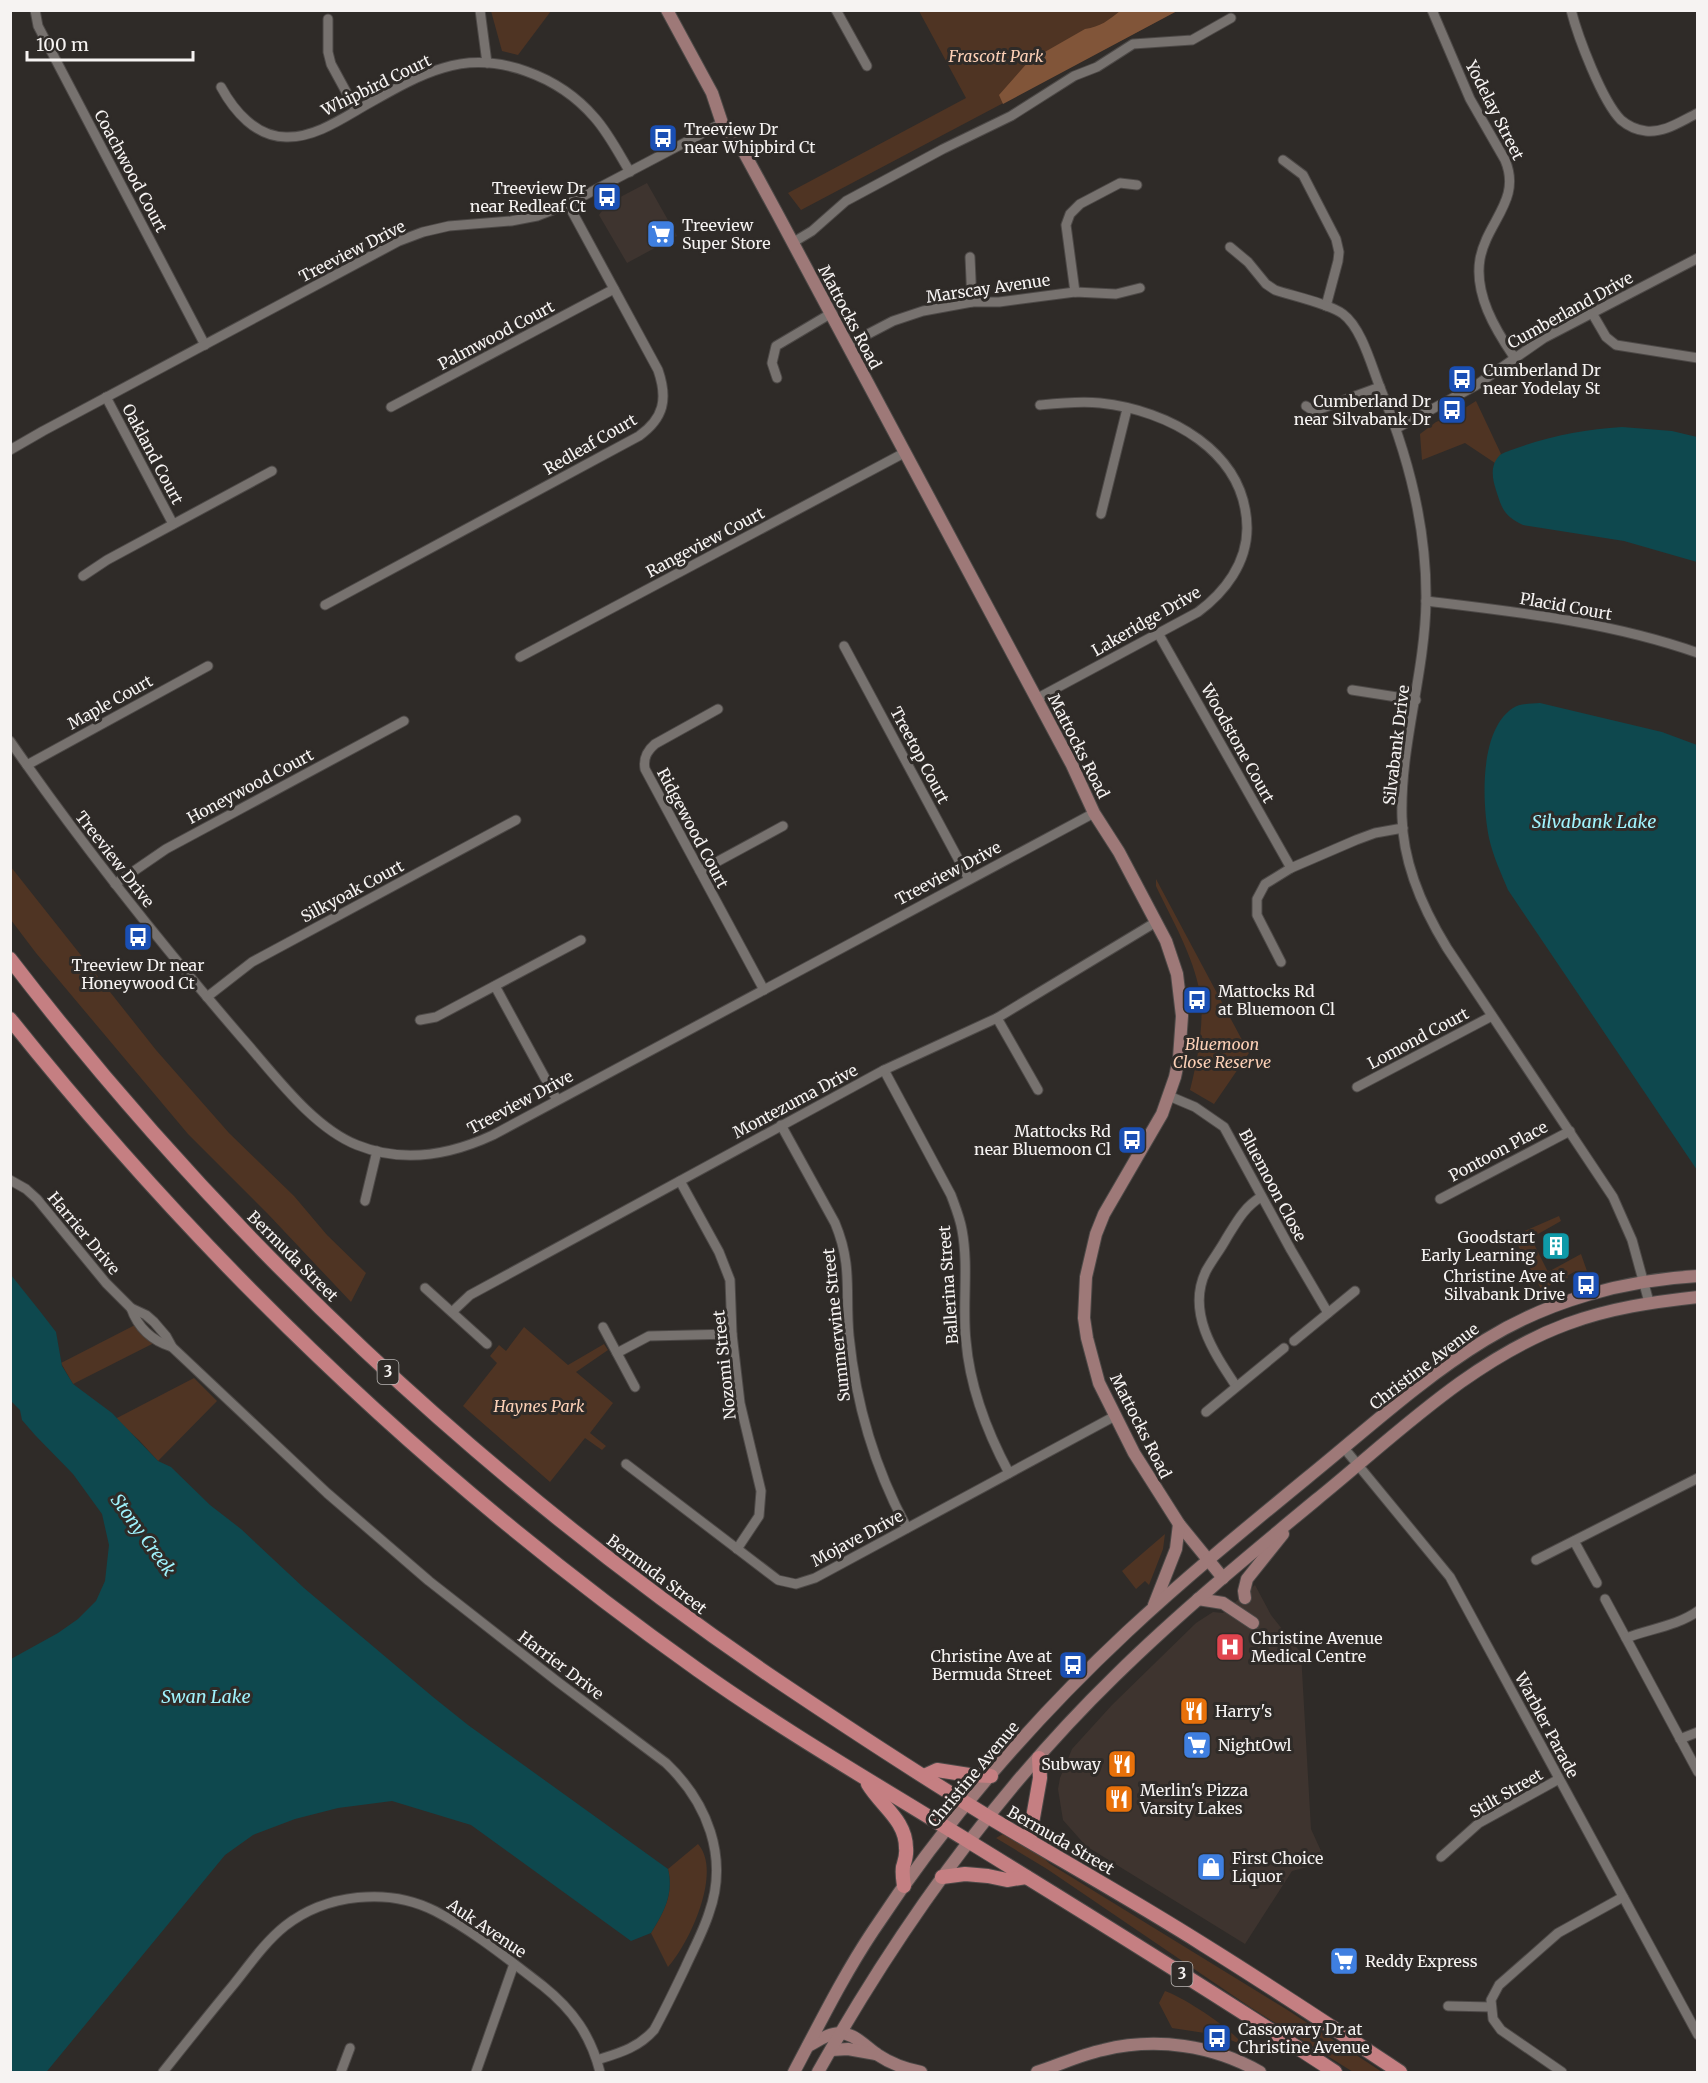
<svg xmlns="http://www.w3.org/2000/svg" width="1708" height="2083" font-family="Merriweather,serif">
  <rect width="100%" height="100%" fill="#2f2b28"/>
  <g fill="#3e342f">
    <path d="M647 183 677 236 627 263 599 215 607 204Z"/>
    <path d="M1255 1585 1271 1615 1301 1653 1311 1829 1326 1862 1292 1871 1245 1944 1086 1846 1063 1820 1058 1789 1060 1778 1072 1749 1112 1705 1196 1623 1213 1612 1223 1613Z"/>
  </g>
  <g fill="#4f3423">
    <path d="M491 11V10L551 11 518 55 502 51Z"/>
    <path d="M919 11H1177L801 210 788 193 966 98Z"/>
    <path d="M1476 401 1501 454 1495 463 1465 443 1422 460 1420 434 1436 422 1450 416 1453 419 1461 414 1460 411Z"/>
    <path d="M11 867 156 1050 229 1133 294 1196 327 1235 366 1273 351 1302 267 1213 188 1134 36 953 11 920Z"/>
    <path d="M1156 879 1249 1053 1214 1104 1190 1090C1197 1063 1205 1021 1200 993 1193 955 1172 920 1156 886Z"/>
    <path d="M1559 1216 1561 1221 1531 1238 1548 1272 1581 1254 1587 1271 1578 1275 1576 1271 1567 1276 1568 1278 1541 1289 1513 1236Z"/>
    <path d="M135 1325 154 1343 73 1384 61 1363Z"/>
    <path d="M524 1327 568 1365 604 1344 608 1350 576 1372 613 1403 590 1433 606 1446 602 1450 585 1438 550 1482 463 1406 497 1363 490 1356 499 1345 506 1351Z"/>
    <path d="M194 1378 217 1401 158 1461 139 1440 115 1419Z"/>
    <path d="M1165 1534 1163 1549 1149 1585 1145 1581 1136 1589 1122 1571Z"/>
    <path d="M1003 1834 1039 1854 1050 1864 1289 2011 1382 2072H1353L1250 2007 1047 1869 996 1838Z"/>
    <path d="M698 1844C723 1872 689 1944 668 1967L651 1933C664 1912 674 1894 668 1869Z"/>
    <path d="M1165 1991C1183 1997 1225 2025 1238 2039V2043L1218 2035 1172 2028 1159 2003Z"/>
  </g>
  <path fill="#815539" d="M1120 11H1177L1003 104 999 95 1029 61 1085 29C1100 27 1109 20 1120 11Z"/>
  <g fill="#0e484e">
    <path d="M1622 427 1672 431 1697 437V562L1624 541 1523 525C1504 516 1502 509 1496 490 1492 478 1490 465 1500 455 1504 452 1512 450 1517 448 1551 436 1586 429 1622 427Z"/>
    <path d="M1540 703 1662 732 1697 745V1170L1508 890C1501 873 1493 856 1489 838 1482 803 1479 730 1513 708 1519 703 1531 704 1540 703Z"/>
    <path d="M11 1275 39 1310 56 1332 62 1366 73 1384 112 1413 158 1461 171 1467 210 1505 241 1529 304 1588 433 1697 468 1725 668 1869C674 1894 664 1912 651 1933L631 1941 471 1825 392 1801 338 1808 295 1819 253 1835 225 1855 48 2070 46 2072H11V1659L58 1633 78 1619 96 1601 105 1581 109 1545 102 1514 73 1474 35 1435 22 1420 20 1410 11 1401Z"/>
  </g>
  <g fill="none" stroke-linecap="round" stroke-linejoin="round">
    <g stroke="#4d4947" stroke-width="11">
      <g id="street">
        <path d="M35 10 38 26 205 345"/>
        <path d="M480 10 487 63"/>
        <path d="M836 10 867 66"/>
        <path d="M1432 10 1470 99 1505 160C1522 200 1487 221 1480 259 1474 294 1495 329 1514 357"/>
        <path d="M1571 10C1578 37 1602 101 1621 120 1628 126 1637 130 1646 131 1665 133 1681 121 1698 113"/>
        <path d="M328 19V52L331 64 356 110"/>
        <path d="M221 87C234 111 256 137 286 137 317 138 347 115 373 101 396 88 419 75 443 68 497 51 560 77 595 118 609 134 619 154 630 172"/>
        <path d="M1283 160 1303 175 1336 239 1339 252 1338 261 1326 306"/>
        <path d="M792 243 812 231 846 201 943 149 1011 116 1074 76 1097 67 1133 44 1192 40 1231 18"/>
        <path d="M1230 247 1248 262 1266 284 1275 290C1293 296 1330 304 1343 314 1362 328 1372 368 1381 390 1409 458 1427 528 1426 601 1425 674 1400 745 1402 817 1403 864 1423 909 1447 948L1613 1197 1632 1240 1649 1302"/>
        <path d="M970 257 972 302"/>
        <path d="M1075 292 1066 225 1070 214 1080 204 1120 183 1137 185"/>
        <path d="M1592 313 1606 337 1616 345 1698 358"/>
        <path d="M847 345 893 321 923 311 972 302H999L1075 292 1116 294 1140 288"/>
        <path d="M777 378 772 363 776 346 830 314"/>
        <path d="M106 397 173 524"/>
        <path d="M1306 406 1312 410 1320 409 1380 387"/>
        <path d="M391 407 614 289"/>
        <path d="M1397 428 1475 386 1544 338 1698 258"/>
        <path d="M10 450 43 431 399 241 423 232 449 226 511 221 537 216 568 204 722 123"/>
        <path d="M1101 514 1127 409"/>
        <path d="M83 576 107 560 272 471"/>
        <path d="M1426 601C1517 612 1610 622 1698 653"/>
        <path d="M325 605 639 436C664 418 668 399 658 370L568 204"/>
        <path d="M1158 633 1291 868"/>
        <path d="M844 646 969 879"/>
        <path d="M520 657 904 453"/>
        <path d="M1352 690 1416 700"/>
        <path d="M1036 699 1198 612C1225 592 1247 563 1247 528 1246 451 1168 410 1100 403 1079 401 1060 403 1040 405"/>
        <path d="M718 709 655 744C647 751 643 758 645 769L764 990"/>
        <path d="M10 741C82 845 160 943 242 1038 274 1074 312 1127 357 1145 404 1164 450 1155 493 1135L1094 813"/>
        <path d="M27 765 208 666"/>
        <path d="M700 871 783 826"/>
        <path d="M115 884 166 849 404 721"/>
        <path d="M1281 962 1257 915V899L1265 884 1291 868 1356 840 1375 833 1403 828"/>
        <path d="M495 986 557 1100"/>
        <path d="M207 997 252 962 516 820"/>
        <path d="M997 1018 1038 1090"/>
        <path d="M420 1020 436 1017 581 940"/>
        <path d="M884 1070 951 1195C955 1206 960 1218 962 1230 969 1267 962 1305 966 1341 970 1388 987 1432 1009 1473"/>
        <path d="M1357 1087 1492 1016"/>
        <path d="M1169 1096 1195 1107 1224 1127 1291 1250 1328 1313"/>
        <path d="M781 1125 835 1223C853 1266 845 1293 849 1336 856 1405 874 1467 907 1528"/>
        <path d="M10 1180 26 1189 37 1199 106 1283 131 1308 146 1315 154 1322 166 1336 172 1347 327 1493 429 1581 558 1682 666 1763C707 1802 729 1857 709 1913 703 1932 693 1950 685 1968 675 1989 665 2010 654 2030 638 2048 619 2053 597 2060"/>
        <path d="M680 1181 719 1252 730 1280 732 1334 740 1403 761 1491 759 1516 737 1549"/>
        <path d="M1440 1199 1570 1131"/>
        <path d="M365 1201 377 1151"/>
        <path d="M425 1288 487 1344"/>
        <path d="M131 1308C138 1328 153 1341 172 1347"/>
        <path d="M452 1312 470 1295 884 1070 997 1018 1156 922"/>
        <path d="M603 1327 635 1387"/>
        <path d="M1294 1341 1355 1291"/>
        <path d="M617 1353 649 1336 732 1334"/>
        <path d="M1236 1386C1214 1353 1186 1312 1206 1271 1212 1260 1220 1250 1226 1239 1236 1223 1244 1207 1261 1197"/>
        <path d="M1206 1412 1284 1348"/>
        <path d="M1344 1448 1450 1577 1698 2035"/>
        <path d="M626 1464 778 1580 796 1584 815 1578 1115 1416"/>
        <path d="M1574 1541 1597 1583"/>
        <path d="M1536 1560 1698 1478"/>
        <path d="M1605 1599 1698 1772"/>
        <path d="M1626 1638C1649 1629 1677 1626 1698 1611"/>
        <path d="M1680 1739 1698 1732"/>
        <path d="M1441 1857 1479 1823 1559 1779"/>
        <path d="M1448 2006 1491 2007"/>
        <path d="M163 2072C186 2043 210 2013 234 1984 250 1964 265 1942 285 1926 326 1894 388 1887 435 1911 474 1931 509 1960 543 1986 573 2010 591 2036 600 2072"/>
        <path d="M341 2072 350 2048"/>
        <path d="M476 2072 514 1964"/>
        <path d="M1562 2072 1501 2030 1493 2019 1491 2000 1499 1985 1558 1933 1623 1897"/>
      </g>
    </g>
    <g stroke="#4d4947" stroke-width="14">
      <g id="secondary">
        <path d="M667 10 712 93 722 123 740 145 778 215 1072 765 1094 813 1119 852 1166 941 1177 974 1182 1016 1179 1058 1175 1077 1162 1114 1104 1214 1096 1234 1086 1277 1084 1318 1087 1338 1099 1383 1134 1453 1179 1524 1223 1578"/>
        <path d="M1245 1598 1244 1591 1247 1579 1283 1534"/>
        <path d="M1198 1599 1223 1603 1253 1623"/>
        <path d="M1154 1605 1176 1549 1179 1524"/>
        <path d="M808 2046C816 2042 824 2036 833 2034 853 2030 863 2045 878 2055 890 2063 906 2069 921 2072"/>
        <path d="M831 2050 848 2049 876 2054"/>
        <path d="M794 2072C819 2025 843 1976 873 1931 944 1823 1033 1720 1127 1632 1185 1578 1246 1528 1307 1478 1365 1431 1421 1379 1485 1340 1548 1301 1624 1280 1698 1276"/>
        <path d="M818 2072C899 1928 996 1792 1115 1676 1178 1614 1247 1557 1316 1500 1395 1436 1470 1360 1567 1324 1610 1308 1653 1302 1698 1297"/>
        <path d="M1037 2072C1059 2065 1080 2055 1103 2050 1156 2037 1213 2045 1260 2072"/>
      </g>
    </g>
    <g stroke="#4d4947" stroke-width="16">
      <g id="primary">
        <path d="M10 959C224 1238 485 1482 775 1679 845 1726 915 1772 987 1816 1059 1859 1133 1900 1204 1945 1270 1986 1335 2029 1400 2072"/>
        <path d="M10 1019C208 1267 440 1487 698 1670 787 1733 881 1787 973 1844 1095 1919 1216 1994 1335 2072"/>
        <path d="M924 1776 937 1770 969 1775 991 1776"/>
        <path d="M868 1784C881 1806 906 1820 906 1848 907 1855 905 1860 903 1867 902 1873 903 1879 904 1886"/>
        <path d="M1029 1840 1040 1778 1039 1758"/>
        <path d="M942 1877 965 1874 988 1876 1007 1880 1026 1877"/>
      </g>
    </g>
    <use href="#street" stroke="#77726f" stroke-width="9"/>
    <use href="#secondary" stroke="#9e7978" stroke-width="12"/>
    <use href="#primary" stroke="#c57f82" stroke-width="14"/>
  </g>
  <defs>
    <g id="bus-square" transform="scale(1.5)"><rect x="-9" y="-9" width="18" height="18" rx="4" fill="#1a4fb4" stroke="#2f2b28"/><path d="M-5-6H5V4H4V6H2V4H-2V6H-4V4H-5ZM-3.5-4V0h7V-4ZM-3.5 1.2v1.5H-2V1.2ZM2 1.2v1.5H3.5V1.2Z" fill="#fff"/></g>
    <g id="supermarket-square" transform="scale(1.5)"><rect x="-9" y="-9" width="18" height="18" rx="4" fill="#3f7fe0" stroke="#2f2b28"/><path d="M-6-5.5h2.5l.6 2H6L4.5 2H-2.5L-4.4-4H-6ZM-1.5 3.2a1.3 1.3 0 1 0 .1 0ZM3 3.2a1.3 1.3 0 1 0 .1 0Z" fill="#fff"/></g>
    <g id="building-square" transform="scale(1.5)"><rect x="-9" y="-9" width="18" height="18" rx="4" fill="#0f9aa8" stroke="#2f2b28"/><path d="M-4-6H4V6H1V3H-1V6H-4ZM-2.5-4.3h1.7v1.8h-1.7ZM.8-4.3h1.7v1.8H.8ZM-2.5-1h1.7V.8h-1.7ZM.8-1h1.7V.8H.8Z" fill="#fff"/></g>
    <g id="hospital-square" transform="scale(1.5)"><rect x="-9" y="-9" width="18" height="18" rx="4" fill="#e0444e" stroke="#2f2b28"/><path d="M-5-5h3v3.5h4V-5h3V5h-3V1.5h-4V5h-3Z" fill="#fff"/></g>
    <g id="restaurant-square" transform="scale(1.5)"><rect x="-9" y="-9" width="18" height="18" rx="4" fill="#e8710a" stroke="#2f2b28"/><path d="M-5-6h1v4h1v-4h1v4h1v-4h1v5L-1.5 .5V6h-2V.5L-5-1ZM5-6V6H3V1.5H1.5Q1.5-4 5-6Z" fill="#fff"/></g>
    <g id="shop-square" transform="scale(1.5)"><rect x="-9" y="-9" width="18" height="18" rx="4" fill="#3f7fe0" stroke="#2f2b28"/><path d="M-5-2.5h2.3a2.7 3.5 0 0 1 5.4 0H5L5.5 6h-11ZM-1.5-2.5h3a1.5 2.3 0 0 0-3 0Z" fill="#fff"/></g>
  </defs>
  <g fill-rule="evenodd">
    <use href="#bus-square" x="663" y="138"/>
    <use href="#bus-square" x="607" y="197"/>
    <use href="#supermarket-square" x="661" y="234"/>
    <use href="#bus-square" x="1462" y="379"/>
    <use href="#bus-square" x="1452" y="410"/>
    <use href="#bus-square" x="138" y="937"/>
    <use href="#bus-square" x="1197" y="1000"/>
    <use href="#bus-square" x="1132" y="1140"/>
    <use href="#building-square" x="1556" y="1246"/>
    <use href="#bus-square" x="1586" y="1285"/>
    <use href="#hospital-square" x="1230" y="1647"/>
    <use href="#bus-square" x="1073" y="1665"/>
    <use href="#restaurant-square" x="1194" y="1711"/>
    <use href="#supermarket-square" x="1197" y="1745"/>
    <use href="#restaurant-square" x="1122" y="1764"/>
    <use href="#restaurant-square" x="1119" y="1799"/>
    <use href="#shop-square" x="1211" y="1867"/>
    <use href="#supermarket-square" x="1344" y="1961"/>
    <use href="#bus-square" x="1217" y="2038"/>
  </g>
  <g text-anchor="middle" stroke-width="6" stroke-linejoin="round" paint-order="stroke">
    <g fill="#2f2b28" stroke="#bab7b5" stroke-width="1.5">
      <rect x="377.5" y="1360" width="21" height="24" rx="4.5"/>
      <rect x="1171.5" y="1962" width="21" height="24" rx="4.5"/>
    </g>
    <g font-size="15" font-weight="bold" fill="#f6f3f2">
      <text x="388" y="1377">3</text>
      <text x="1182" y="1979">3</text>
    </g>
    <g font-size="16" font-style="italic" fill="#fcd0b6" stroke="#2f2b28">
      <text x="996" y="62">Frascott Park</text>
      <text x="1222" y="1050">Bluemoon<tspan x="1222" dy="18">Close Reserve</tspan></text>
      <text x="539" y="1412">Haynes Park</text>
    </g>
    <g font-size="16" fill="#f6f3f2" stroke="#2f2b28">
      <text transform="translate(376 85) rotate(-26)" y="6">Whipbird Court</text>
      <text transform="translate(1495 110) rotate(63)" y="6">Yodelay Street</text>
      <text transform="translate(131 171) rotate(62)" y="6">Coachwood Court</text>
      <text transform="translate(352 251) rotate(-27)" y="6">Treeview Drive</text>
      <text transform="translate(988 288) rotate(-8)" y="6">Marscay Avenue</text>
      <text transform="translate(1570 310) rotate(-29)" y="6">Cumberland Drive</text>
      <text transform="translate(850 317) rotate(62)" y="6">Mattocks Road</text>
      <text transform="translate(496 335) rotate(-28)" y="6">Palmwood Court</text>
      <text transform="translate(590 444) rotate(-30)" y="6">Redleaf Court</text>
      <text transform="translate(153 454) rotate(62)" y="6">Oakland Court</text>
      <text transform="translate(705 542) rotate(-28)" y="6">Rangeview Court</text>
      <text transform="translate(1566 606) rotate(10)" y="6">Placid Court</text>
      <text transform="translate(1146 621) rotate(-30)" y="6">Lakeridge Drive</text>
      <text transform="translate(110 702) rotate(-29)" y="6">Maple Court</text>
      <text transform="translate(1238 743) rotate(61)" y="6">Woodstone Court</text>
      <text transform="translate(1396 745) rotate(-83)" y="6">Silvabank Drive</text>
      <text transform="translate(1079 746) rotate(63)" y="6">Mattocks Road</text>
      <text transform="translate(920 755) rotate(62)" y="6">Treetop Court</text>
      <text transform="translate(250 786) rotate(-28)" y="6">Honeywood Court</text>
      <text transform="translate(693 828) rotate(62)" y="6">Ridgewood Court</text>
      <text transform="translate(115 859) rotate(52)" y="6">Treeview Drive</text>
      <text transform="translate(948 873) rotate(-28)" y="6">Treeview Drive</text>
      <text transform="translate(352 891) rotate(-28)" y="6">Silkyoak Court</text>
      <text transform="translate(1418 1038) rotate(-28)" y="6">Lomond Court</text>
      <text transform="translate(795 1101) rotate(-28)" y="6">Montezuma Drive</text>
      <text transform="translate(520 1102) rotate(-28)" y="6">Treeview Drive</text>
      <text transform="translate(1498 1151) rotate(-28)" y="6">Pontoon Place</text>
      <text transform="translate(1273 1185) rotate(62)" y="6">Bluemoon Close</text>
      <text transform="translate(84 1233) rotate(50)" y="6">Harrier Drive</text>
      <text transform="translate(293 1256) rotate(45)" y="6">Bermuda Street</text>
      <text transform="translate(948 1285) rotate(-94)" y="6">Ballerina Street</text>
      <text transform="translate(836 1325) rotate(-96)" y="6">Summerwine Street</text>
      <text transform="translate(724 1365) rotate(-96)" y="6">Nozomi Street</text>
      <text transform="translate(1424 1366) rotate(-37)" y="6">Christine Avenue</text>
      <text transform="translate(1141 1426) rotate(63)" y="6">Mattocks Road</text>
      <text transform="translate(857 1538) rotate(-28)" y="6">Mojave Drive</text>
      <text transform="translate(657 1574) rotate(37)" y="6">Bermuda Street</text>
      <text transform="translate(561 1665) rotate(37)" y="6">Harrier Drive</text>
      <text transform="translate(1547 1725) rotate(62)" y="6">Warbler Parade</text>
      <text transform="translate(973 1774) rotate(-50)" y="6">Christine Avenue</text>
      <text transform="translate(1506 1793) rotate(-30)" y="6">Stilt Street</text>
      <text transform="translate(1061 1840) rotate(30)" y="6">Bermuda Street</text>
      <text transform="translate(487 1928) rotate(34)" y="6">Auk Avenue</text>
    </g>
    <g font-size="16" fill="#f6f3f2" stroke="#2f2b28" text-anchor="start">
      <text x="684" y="135">Treeview Dr<tspan x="684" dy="18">near Whipbird Ct</tspan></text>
      <text x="586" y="194" text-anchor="end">Treeview Dr<tspan x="586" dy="18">near Redleaf Ct</tspan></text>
      <text x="682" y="231">Treeview<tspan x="682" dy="18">Super Store</tspan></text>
      <text x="1483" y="376">Cumberland Dr<tspan x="1483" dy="18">near Yodelay St</tspan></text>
      <text x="1431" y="407" text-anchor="end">Cumberland Dr<tspan x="1431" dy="18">near Silvabank Dr</tspan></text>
      <text x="138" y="971" text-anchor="middle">Treeview Dr near<tspan x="138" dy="18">Honeywood Ct</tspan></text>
      <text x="1218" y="997">Mattocks Rd<tspan x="1218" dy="18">at Bluemoon Cl</tspan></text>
      <text x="1111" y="1137" text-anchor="end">Mattocks Rd<tspan x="1111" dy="18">near Bluemoon Cl</tspan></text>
      <text x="1535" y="1243" text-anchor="end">Goodstart<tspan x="1535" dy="18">Early Learning</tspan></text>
      <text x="1565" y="1282" text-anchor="end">Christine Ave at<tspan x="1565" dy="18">Silvabank Drive</tspan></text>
      <text x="1251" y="1644">Christine Avenue<tspan x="1251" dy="18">Medical Centre</tspan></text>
      <text x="1052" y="1662" text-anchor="end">Christine Ave at<tspan x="1052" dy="18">Bermuda Street</tspan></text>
      <text x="1215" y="1717">Harry's</text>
      <text x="1218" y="1751">NightOwl</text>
      <text x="1101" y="1770" text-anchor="end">Subway</text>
      <text x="1140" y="1796">Merlin's Pizza<tspan x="1140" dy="18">Varsity Lakes</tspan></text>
      <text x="1232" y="1864">First Choice<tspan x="1232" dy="18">Liquor</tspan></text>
      <text x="1365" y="1967">Reddy Express</text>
      <text x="1238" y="2035">Cassowary Dr at<tspan x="1238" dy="18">Christine Avenue</tspan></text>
    </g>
    <g font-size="18" font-style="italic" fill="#a0f3fd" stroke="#2f2b28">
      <text x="1594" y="828">Silvabank Lake</text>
      <text transform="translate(143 1535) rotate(54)" y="6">Stony Creek</text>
      <text x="206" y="1703">Swan Lake</text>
    </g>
  </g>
  <rect width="1708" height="2083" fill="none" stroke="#f6f3f2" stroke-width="24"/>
  <path d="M27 51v9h166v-9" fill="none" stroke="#f6f3f2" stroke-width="3"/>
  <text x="36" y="51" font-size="18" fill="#f6f3f2" stroke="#2f2b28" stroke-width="4.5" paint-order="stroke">100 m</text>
</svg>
